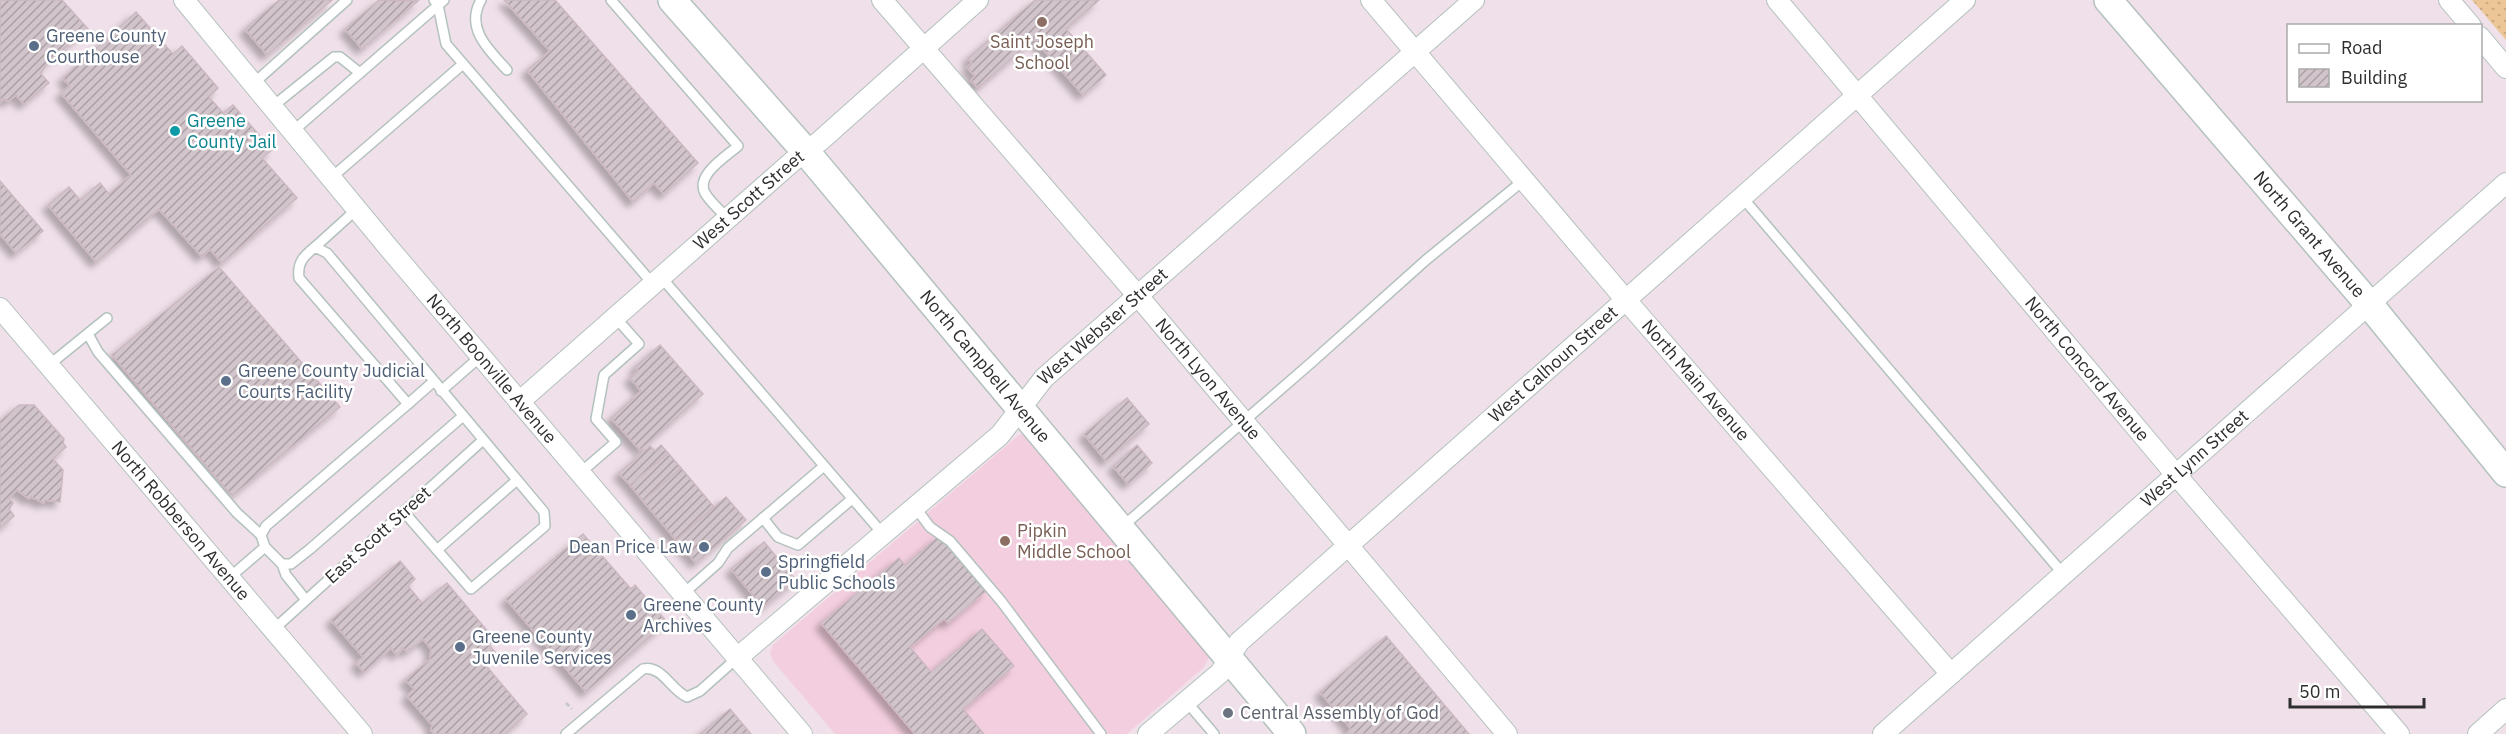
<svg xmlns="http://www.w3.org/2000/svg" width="2506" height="734" font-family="'IBM Plex Sans',sans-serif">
  <defs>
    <pattern id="park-dots" width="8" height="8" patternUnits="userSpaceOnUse" patternTransform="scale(1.5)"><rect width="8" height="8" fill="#ecc697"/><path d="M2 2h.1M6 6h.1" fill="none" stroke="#cbaa82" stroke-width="1.8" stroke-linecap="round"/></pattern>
    <pattern id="building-hatch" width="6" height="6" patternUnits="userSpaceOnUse" patternTransform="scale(1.5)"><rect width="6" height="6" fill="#d2c4cb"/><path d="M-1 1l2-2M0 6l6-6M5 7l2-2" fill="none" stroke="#aba0a5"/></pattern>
    <filter id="shadow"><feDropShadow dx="-5.5" dy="5.5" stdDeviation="3" flood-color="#0004"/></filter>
  </defs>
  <rect width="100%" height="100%" fill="#f0e0e9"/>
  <path fill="#f3cede" d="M1024 433 1206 649 1209 658 1203 668 1127 734H835L773 661 770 653 773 645 1018 436Z"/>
  <path fill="url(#park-dots)" d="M2472 0H2506V40Z"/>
  <g fill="url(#building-hatch)" stroke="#cdb8c2" stroke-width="1.5" filter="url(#shadow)">
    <path d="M0 0H62L88 29 47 63 41 74 49 83 24 104 16 95 8 101 4 99 0 103Z"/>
    <path d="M279 0H332L267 55 245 29Z"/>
    <path d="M379 0 418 1 362 49 345 29Z"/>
    <path d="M504 0H555L698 163 664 194 654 183 633 202 527 70 550 51Z"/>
    <path d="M1035 0H1099L1066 29 1106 75 1083 95 1034 39 978 88 971 80 975 76 967 67 972 63 968 58Z"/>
    <path d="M136 12 173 54 182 46 218 88 209 97 223 113 233 105 272 150 262 158 297 198 222 263 210 249 202 257 159 209 96 262 48 205 69 187 80 200 100 183 109 194 131 175 61 93 70 86 63 78Z"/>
    <path d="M0 181 43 231 16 253 0 234Z"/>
    <path d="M219 267 340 407 232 496 112 355Z"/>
    <path d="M660 345 703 394 640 450 611 418 641 391 630 378 638 370 635 367Z"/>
    <path d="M1127 398 1149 424 1106 461 1084 434Z"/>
    <path d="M19 405H34L64 439 63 443 66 447 53 459 63 470 60 502 45 500 44 503 31 497 29 499 17 490 9 498 13 503 9 509 14 516 0 528V421Z"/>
    <path d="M661 445 668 453 630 485 619 473 650 446 655 451Z"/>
    <path d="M1137 445 1152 463 1128 484 1113 466Z"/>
    <path d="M668 453 681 468 643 501 630 485Z"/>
    <path d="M681 468 714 507 676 540 643 501Z"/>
    <path d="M726 497 746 520 696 563 676 540Z"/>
    <path d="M583 534 631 589 635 585 667 622 586 692 506 599Z"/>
    <path d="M939 536 986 591 948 623 944 619 910 647 931 672 982 629 1014 666 963 709 984 734H915L821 623 899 558 905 565Z"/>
    <path d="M764 542 796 580 763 607 731 569Z"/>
    <path d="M400 561 415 579 408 586 422 603 447 583 495 640 489 645 495 652 483 662 527 714 505 734H434L431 730 432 725 407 696 414 689 405 680 430 659 431 649 423 639 407 652 403 648 397 655 391 648 364 672 356 663 363 657 331 620Z"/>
    <path d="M1386 636 1469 734H1346L1351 729 1320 692Z"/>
    <path d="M730 709 751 734H700Z"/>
  </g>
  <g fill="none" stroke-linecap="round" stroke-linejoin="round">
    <g stroke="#b3c2be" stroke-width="12">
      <g id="service">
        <path d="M434 0 438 5 446 44 653 284"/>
        <path d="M481 0C465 28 488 49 507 70"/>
        <path d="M611 0 738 146C727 156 695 175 705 193 710 202 721 211 728 219"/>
        <path d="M253 84 347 0"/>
        <path d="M272 107 334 57H340L360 73"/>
        <path d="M292 132 444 0"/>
        <path d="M331 178 463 64"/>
        <path d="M1742 197 2064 575"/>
        <path d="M315 247 357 209"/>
        <path d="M661 277 883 534"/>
        <path d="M88 334 98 352 237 513 261 535"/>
        <path d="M49 365 107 318"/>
        <path d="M441 391 481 356"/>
        <path d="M408 404 433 382"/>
        <path d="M580 473 616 442 596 419 604 375 639 344 615 317"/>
        <path d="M915 507 930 527 950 541 1001 601 1101 734"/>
        <path d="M404 512 471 589 545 526 544 512 327 253 315 247C304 256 297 262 299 278L408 404 266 526 261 535 265 547 282 564H291L310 549 463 416"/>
        <path d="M763 518 778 537 798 545 852 499"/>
        <path d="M1122 527 1312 362 1426 260 1524 180"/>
        <path d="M437 550 517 480"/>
        <path d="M282 564 286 575 306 600"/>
        <path d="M229 578 265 547"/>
        <path d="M683 594 718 563 728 548 824 466"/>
        <path d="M273 630 483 440"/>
        <path d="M1186 701 1214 734"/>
        <path d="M566 734 643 669C662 665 671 690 687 697L700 691 737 658"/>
      </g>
    </g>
    <g stroke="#b3c2be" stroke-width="22">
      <g id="minor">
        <path id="s1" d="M184 0 388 247 802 734"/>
        <path id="s2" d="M882 0 1138 296 1507 734"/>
        <path id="s3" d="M1371 0 1625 299 1951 674"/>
        <path id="s4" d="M1777 0 2177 476 2399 734"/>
        <path d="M2449 0 2471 26"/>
        <path d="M2480 37 2506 68"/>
        <path id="s5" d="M0 308 362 734"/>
        <path id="s6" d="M519 402 793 161 820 141 978 0"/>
        <path id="s7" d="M737 658 1000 435 1044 378 1474 0"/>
        <path id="s8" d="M1148 734 1220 673 1239 642 1965 0"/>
        <path id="s9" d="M1883 734 2506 183"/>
        <path d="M2478 734 2506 709"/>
      </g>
    </g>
    <g stroke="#b3c2be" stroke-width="30">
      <g id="secondary">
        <path id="s10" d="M672 0 807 153 1292 734"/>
        <path id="s11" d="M2108 0 2369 304 2506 473"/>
      </g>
    </g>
    <path stroke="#c9c9c9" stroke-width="3" stroke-dasharray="4.5 3" stroke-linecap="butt" d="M566 703 572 709"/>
    <use href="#service" stroke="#fff" stroke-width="9"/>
    <use href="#minor" stroke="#fff" stroke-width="20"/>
    <use href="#secondary" stroke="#fff" stroke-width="27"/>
  </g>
  <g fill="#8d6e63" stroke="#fff" stroke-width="2">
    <circle cx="1042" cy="22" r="6"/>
    <circle cx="1005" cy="541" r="6"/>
  </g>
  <g fill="#5c6f8a" stroke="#fff" stroke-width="2">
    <circle cx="34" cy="46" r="6"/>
    <circle cx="226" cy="381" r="6"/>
    <circle cx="704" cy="547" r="6"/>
    <circle cx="766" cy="572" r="6"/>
    <circle cx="631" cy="615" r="6"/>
    <circle cx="460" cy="647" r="6"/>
  </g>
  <circle fill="#0f9aa8" stroke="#fff" stroke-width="2" cx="175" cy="131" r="6"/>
  <circle fill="#6b7280" stroke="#fff" stroke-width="2" cx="1228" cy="713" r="6"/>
  <g text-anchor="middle" stroke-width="5" stroke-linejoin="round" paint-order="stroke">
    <g font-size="18" fill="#4e5e75" stroke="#fff" text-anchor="start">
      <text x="46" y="42">Greene County<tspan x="46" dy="21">Courthouse</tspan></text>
      <text x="238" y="377">Greene County Judicial<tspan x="238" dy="21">Courts Facility</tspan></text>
      <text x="692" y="553" text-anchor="end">Dean Price Law</text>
      <text x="778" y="568">Springfield<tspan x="778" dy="21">Public Schools</tspan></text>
      <text x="643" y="611">Greene County<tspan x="643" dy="21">Archives</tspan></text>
      <text x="472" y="643">Greene County<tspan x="472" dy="21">Juvenile Services</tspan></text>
    </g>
    <g font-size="18" fill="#785e54" stroke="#fff">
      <text x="1042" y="48">Saint Joseph<tspan x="1042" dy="21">School</tspan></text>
      <text x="1017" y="537" text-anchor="start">Pipkin<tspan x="1017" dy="21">Middle School</tspan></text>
    </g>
    <g font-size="18" fill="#0d838f" stroke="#fff" text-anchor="start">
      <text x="187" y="127">Greene<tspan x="187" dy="21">County Jail</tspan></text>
    </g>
    <g font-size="18" fill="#2e2e2e" stroke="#fff">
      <text dy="6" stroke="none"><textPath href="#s6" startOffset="306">West Scott Street</textPath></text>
      <text dy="6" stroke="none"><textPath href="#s11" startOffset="309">North Grant Avenue</textPath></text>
      <text dy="6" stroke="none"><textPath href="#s7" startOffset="495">West Webster Street</textPath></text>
      <text dy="6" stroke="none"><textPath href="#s8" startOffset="550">West Calhoun Street</textPath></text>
      <text dy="6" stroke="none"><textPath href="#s10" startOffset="482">North Campbell Avenue</textPath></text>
      <text dy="6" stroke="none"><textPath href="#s1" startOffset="480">North Boonville Avenue</textPath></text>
      <text dy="6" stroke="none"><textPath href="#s4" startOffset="482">North Concord Avenue</textPath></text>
      <text dy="6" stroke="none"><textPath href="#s2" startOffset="500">North Lyon Avenue</textPath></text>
      <text dy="6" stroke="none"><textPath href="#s3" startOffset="500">North Main Avenue</textPath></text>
      <text dy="6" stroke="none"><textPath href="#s9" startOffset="416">West Lynn Street</textPath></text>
      <text dy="6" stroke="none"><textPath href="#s5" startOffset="279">North Robberson Avenue</textPath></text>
      <text transform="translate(378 535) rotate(-42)" y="6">East Scott Street</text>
    </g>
    <g font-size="18" fill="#5b616d" stroke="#fff" text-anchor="start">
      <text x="1240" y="719">Central Assembly of God</text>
    </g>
  </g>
  <rect x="2287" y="24" width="195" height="78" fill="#ffffff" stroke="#ababab" stroke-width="1.5"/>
  <rect x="2299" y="44" width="30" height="9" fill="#ffffff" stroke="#ababab" stroke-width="1.5"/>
  <text x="2341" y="54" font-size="18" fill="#2e2e2e">Road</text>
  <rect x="2299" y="69" width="30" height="18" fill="url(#building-hatch)" stroke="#ababab" stroke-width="1.5"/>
  <text x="2341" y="84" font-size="18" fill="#2e2e2e">Building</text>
  <path d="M2290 698v9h134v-9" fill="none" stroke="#2e2e2e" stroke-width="3"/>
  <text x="2299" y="698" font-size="18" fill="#2e2e2e" stroke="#ffffff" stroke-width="4.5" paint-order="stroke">50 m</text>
</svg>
